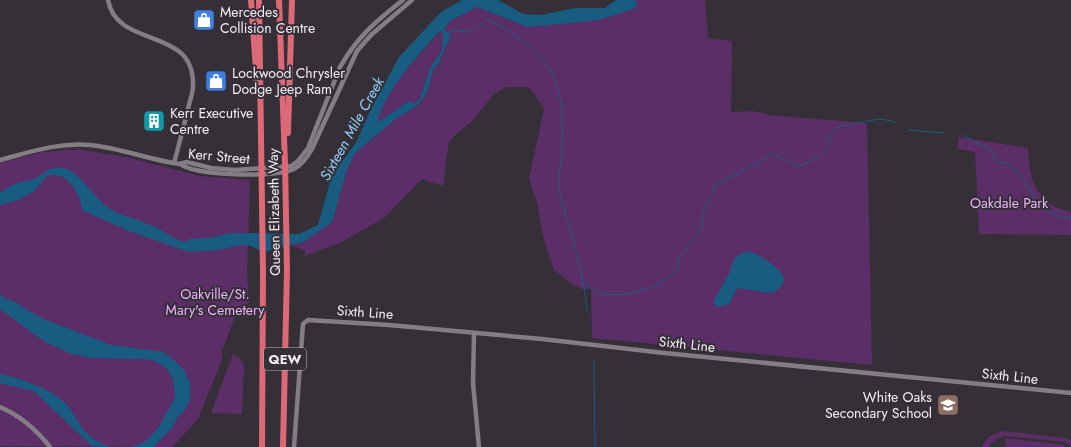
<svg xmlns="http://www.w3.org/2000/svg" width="1071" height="447" font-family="Jost,sans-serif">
  <rect width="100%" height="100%" fill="#352f37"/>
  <g fill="#5b2e67">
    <path d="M635 0H705L708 38 732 41 731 112 752 111 769 115 867 123 872 365 592 338 591 288 585 290 573 285 554 270 543 236 537 202 529 179 544 109 529 87H506L494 94 472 121 449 141 443 186 422 179 384 218 342 242 305 256V251L291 245 304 242 313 235 334 216 347 169 356 152 397 118 418 105 427 93 433 70 438 65 451 35 444 29 450 21 477 7 528 27 572 22 633 9 637 5Z"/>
    <path d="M441 30 443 34 442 50 430 68 420 99 413 104 409 101 378 122C382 91 421 54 441 30Z"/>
    <path d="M959 137 1028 148C1029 169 1031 188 1048 202 1053 207 1064 210 1071 212V235L979 234 975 152 958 149Z"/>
    <path d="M78 149 130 158 200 176 250 180 247 273 249 303 237 311 222 351V360L198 419 172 447 0 446V163L42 152Z"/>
    <path d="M233 354 240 358 244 365 242 414 211 413Z"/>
    <path d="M1005 431 1065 438 1071 440V446L1064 442 1005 436 998 438 989 445 991 447H982C986 436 994 433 1005 431Z"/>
    <path d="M1006 438 1065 445 1064 447H1005Z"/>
  </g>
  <g fill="#185d81" fill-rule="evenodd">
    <path d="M462 0H498L523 14 541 15 575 8H605L616 0H635L637 5 633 9 599 20 528 27 477 7 450 21 444 29 451 35 438 65 433 70 427 93 418 105 397 118 356 152 347 169 334 216 331 223 313 235 304 242 291 245 264 252 248 245 234 246 219 250 189 252 129 231 82 210C82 199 72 181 61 176 57 175 53 175 48 175L33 192 18 200 0 205V193C7 188 15 183 25 181 28 180 31 181 34 179 45 174 48 165 64 168 79 172 94 197 107 207 122 217 139 219 155 227 167 232 171 239 185 242L189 239 208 238 231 233 299 234 318 225 332 175 357 141 368 115 399 57 441 12ZM441 30 443 35 442 50 430 68 420 99 413 104 409 101 378 122C383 92 421 52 441 30Z"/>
    <path d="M749 251C760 256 783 268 784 280 781 287 778 291 771 293L737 288 729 304 717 307 713 302 730 272 733 261 738 255Z"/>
    <path d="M0 294 6 299 15 302 41 318 111 345 163 352 174 360 184 370 190 383V398L185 410 178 416 171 429 153 447H133L145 442 159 427 175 397 173 379 167 369 157 362 147 359 91 358 72 354 45 342 0 309Z"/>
    <path d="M0 374C19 378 55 390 67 405 83 427 82 436 110 447L92 446 34 391 0 383Z"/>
  </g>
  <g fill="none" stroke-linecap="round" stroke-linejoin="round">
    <g stroke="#185d81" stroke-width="1">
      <path d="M449 33 451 31 474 32 487 19C495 24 504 27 511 32 559 64 564 92 562 146 562 161 558 174 559 188 561 201 566 214 569 226 577 255 585 282 587 312"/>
      <path d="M909 130 944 133"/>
      <path d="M962 135 992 151 997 163H1008L1023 178 1040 207 1061 217 1071 218"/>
      <path d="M584 283C588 286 594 292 599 293 623 299 664 288 678 268L679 257 702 229 703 211 713 194V187L716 184 739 173 772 154C782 156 791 167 801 165 809 163 822 156 826 148 830 142 831 131 838 127 842 125 849 125 854 124 868 121 882 116 896 123"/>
      <path d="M594 360 595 447"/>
    </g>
    <g stroke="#847d86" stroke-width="4.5">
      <path d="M108 0C117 50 195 25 193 86 193 94 189 102 188 110 183 128 179 145 174 163"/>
      <path d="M0 160C30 152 59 142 90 145 121 148 150 160 180 164 196 176 276 178 294 169 302 165 308 156 312 149L357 51 371 35 412 0"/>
      <path d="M180 164 187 162 211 168 235 170 291 166 298 161 308 148 340 67C358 36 375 22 403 0"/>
      <path d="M474 333 473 383 479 447"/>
      <path d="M0 407C21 416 36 429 50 447"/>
      <path d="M294 447 303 324 308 320 389 325 542 339 664 353 1071 393"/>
    </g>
    <g stroke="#dd6876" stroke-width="6">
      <path d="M251 0 257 84"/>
      <path d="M259 0 263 272 262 447"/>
      <path d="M279 0 285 163 287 270 283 447"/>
      <path d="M288 133 292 0"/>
    </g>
  </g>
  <defs>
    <g id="shop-square" transform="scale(1.15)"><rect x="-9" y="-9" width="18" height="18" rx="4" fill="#3f7fe0" stroke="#352f37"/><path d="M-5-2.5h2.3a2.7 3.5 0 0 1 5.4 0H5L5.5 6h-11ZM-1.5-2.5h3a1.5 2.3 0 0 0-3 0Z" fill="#fff"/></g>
    <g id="building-square" transform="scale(1.15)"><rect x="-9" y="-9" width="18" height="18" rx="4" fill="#0f9aa8" stroke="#352f37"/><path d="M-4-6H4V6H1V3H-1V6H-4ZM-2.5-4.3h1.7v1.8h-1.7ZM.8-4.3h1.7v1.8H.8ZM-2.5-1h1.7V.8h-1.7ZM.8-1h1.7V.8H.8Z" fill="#fff"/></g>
    <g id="school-square" transform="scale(1.15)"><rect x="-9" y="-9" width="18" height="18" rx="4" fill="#8d6e63" stroke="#352f37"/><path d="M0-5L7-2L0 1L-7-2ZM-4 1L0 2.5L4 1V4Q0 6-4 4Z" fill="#fff"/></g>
  </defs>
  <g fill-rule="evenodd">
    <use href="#shop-square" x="204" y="20"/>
    <use href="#shop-square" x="216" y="81"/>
    <use href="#building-square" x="154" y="121"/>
    <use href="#school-square" x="948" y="405"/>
  </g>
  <g text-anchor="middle" stroke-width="4" stroke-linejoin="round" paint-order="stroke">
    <rect fill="#352f37" stroke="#b9b5bb" stroke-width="1" x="264" y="348" width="42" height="22" rx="3"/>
    <g font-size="13" font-weight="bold" fill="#f2eef3">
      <text x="285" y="364">QEW</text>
    </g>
    <g font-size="14" fill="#f2eef3" stroke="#352f37" text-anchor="start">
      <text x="220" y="17">Mercedes<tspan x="220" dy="16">Collision Centre</tspan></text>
      <text x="232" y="78">Lockwood Chrysler<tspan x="232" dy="16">Dodge Jeep Ram</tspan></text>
      <text x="170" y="118">Kerr Executive<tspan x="170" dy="16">Centre</tspan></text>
      <text x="932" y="402" text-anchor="end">White Oaks<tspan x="932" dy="16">Secondary School</tspan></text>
    </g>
    <g font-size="14" fill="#f2eef3" stroke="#352f37">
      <text transform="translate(219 156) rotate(5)" y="5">Kerr Street</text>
      <text transform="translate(274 212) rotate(-91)" y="5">Queen Elizabeth Way</text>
      <text transform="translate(365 312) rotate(4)" y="5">Sixth Line</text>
      <text transform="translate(687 344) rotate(6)" y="5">Sixth Line</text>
      <text transform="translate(1010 376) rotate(6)" y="5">Sixth Line</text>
    </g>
    <g font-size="14" fill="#ebb4fa" stroke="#352f37">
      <text x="1009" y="208">Oakdale Park</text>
      <text x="215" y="299">Oakville/St.<tspan x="215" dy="16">Mary's Cemetery</tspan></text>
    </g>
    <g font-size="15" font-style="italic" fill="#90cdf5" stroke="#352f37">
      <text transform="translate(352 129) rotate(-61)" y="5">Sixteen Mile Creek</text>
    </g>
  </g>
</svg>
